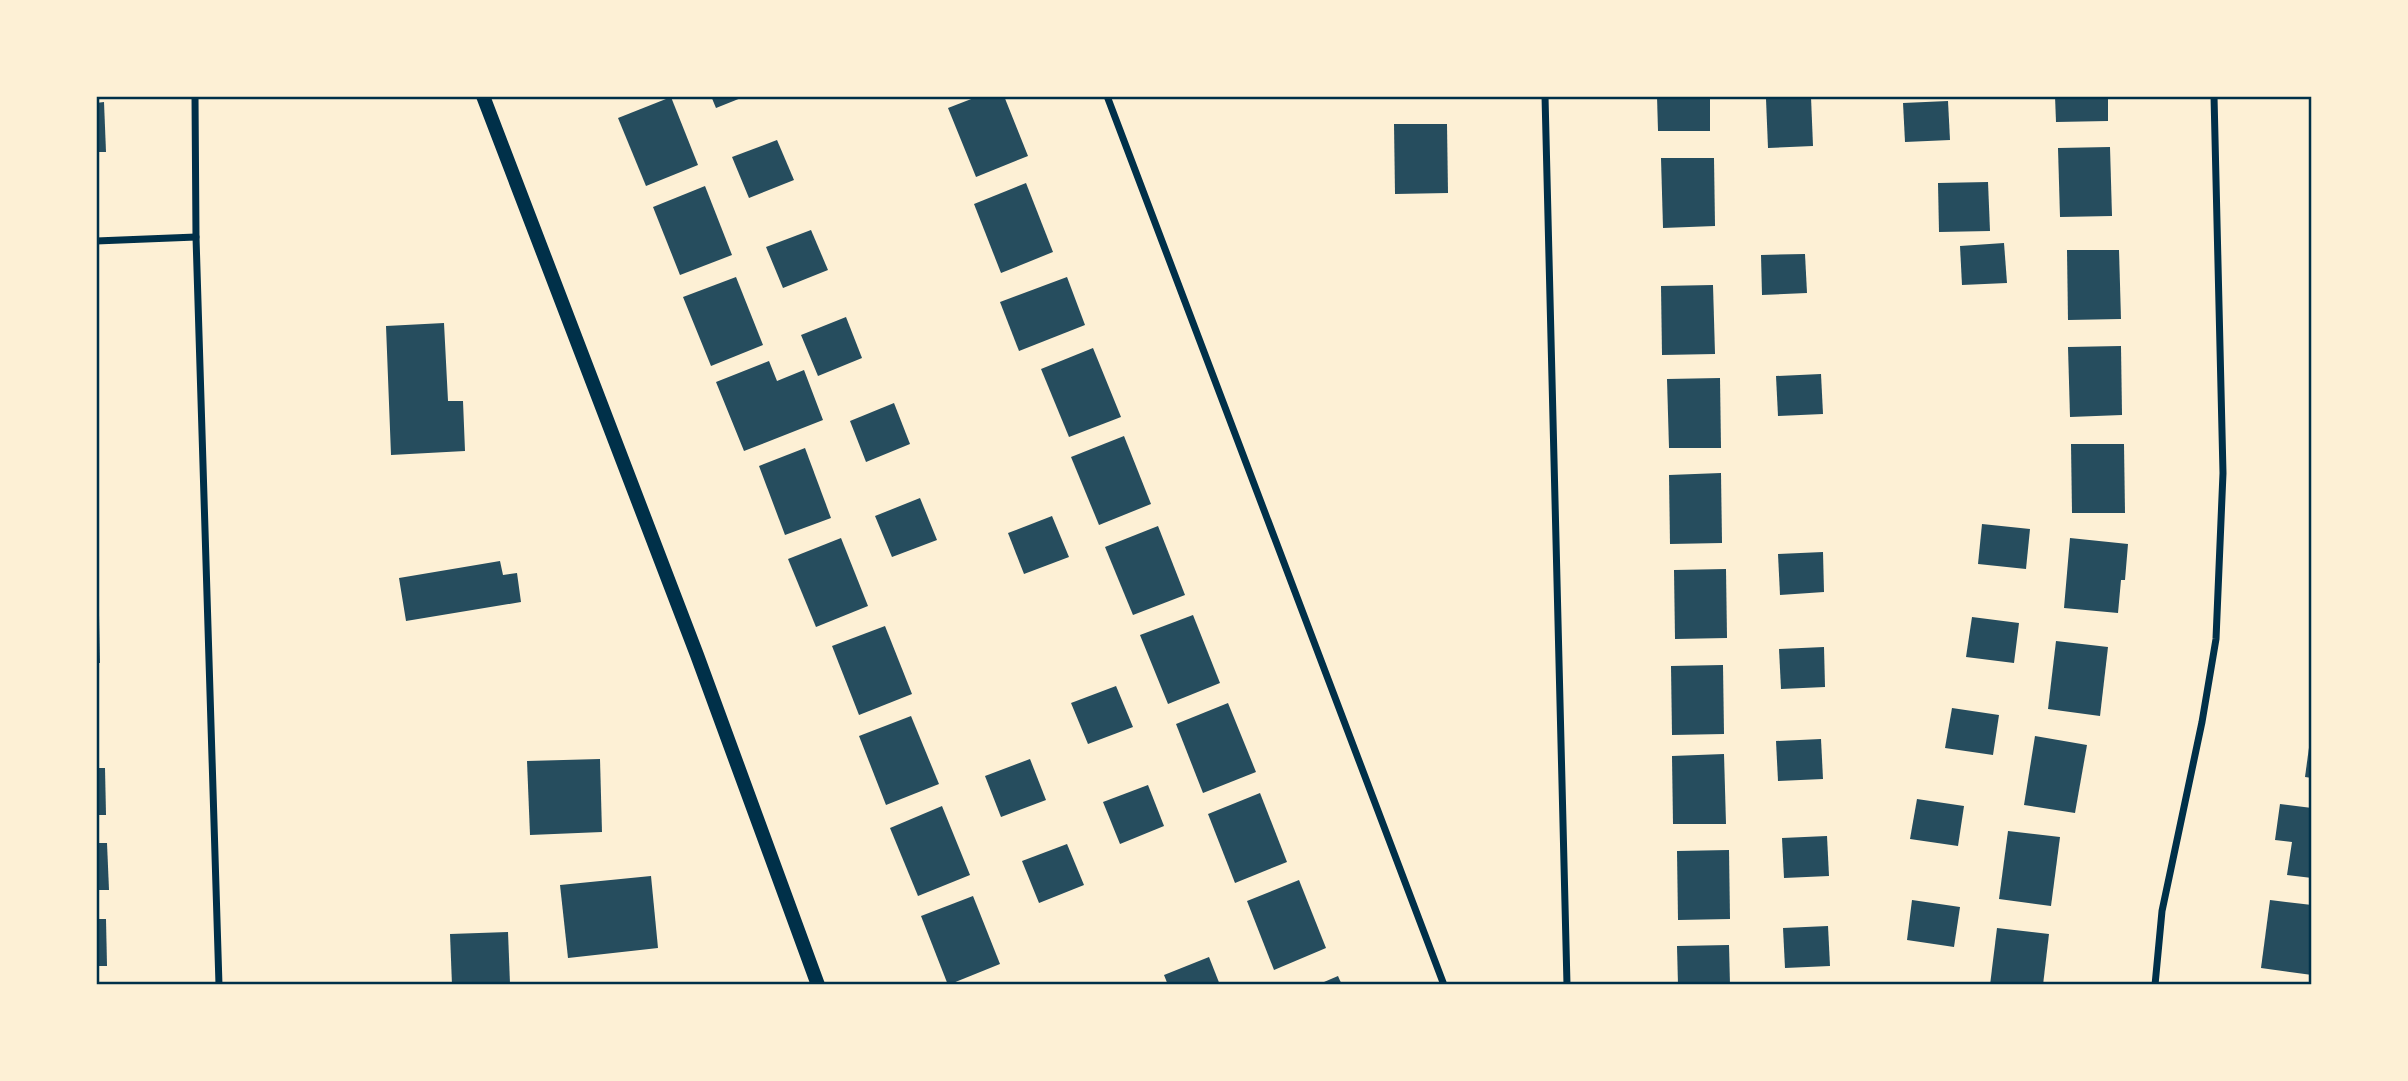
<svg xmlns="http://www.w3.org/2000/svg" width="2408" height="1081" font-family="'Archivo Narrow',sans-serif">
  <rect width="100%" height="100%" fill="#fdf0d5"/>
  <g fill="#264d5e">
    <path d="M711 96H746L716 108Z"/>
    <path d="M979 96H1004L1028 156 976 177 948 108Z"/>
    <path d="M1657 96H1710V131H1658Z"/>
    <path d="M2055 96H2108V121L2056 122Z"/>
    <path d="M671 97 698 165 646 186 618 118Z"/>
    <path d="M1811 97 1813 146 1768 148 1766 99Z"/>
    <path d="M1948 101 1950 140 1905 142 1903 103Z"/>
    <path d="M104 102 106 152H96V103Z"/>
    <path d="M1394 124H1447L1448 193 1395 194Z"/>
    <path d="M777 140 794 180 749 198 732 157Z"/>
    <path d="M2110 147 2112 216 2060 217 2058 148Z"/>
    <path d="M1661 158H1714L1715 226 1663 228Z"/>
    <path d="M1988 182 1990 231 1939 232 1938 183Z"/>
    <path d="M1026 183 1053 252 1001 273 974 204Z"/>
    <path d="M705 186 732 255 680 275 653 207Z"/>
    <path d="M811 230 828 270 783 288 766 247Z"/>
    <path d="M2004 243 2007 283 1962 285 1960 246Z"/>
    <path d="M2067 250H2119L2121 319 2068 320Z"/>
    <path d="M1805 254 1807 293 1762 295 1761 255Z"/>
    <path d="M736 277 763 345 711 366 683 297Z"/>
    <path d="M1067 277 1085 325 1019 351 1000 302Z"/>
    <path d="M1713 285 1715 354 1662 355 1661 286Z"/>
    <path d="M846 317 862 358 818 376 801 335Z"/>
    <path d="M444 323 448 401H463L465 451 391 455 386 326Z"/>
    <path d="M2121 346 2122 415 2070 417 2068 347Z"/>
    <path d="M1093 348 1121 417 1069 437 1041 369Z"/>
    <path d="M769 361 777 381 804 370 823 420 744 451 716 382Z"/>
    <path d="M1821 374 1823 414 1778 416 1776 376Z"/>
    <path d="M1720 378 1721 448H1669L1667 379Z"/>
    <path d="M894 403 910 444 866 462 850 421Z"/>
    <path d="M1124 436 1151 504 1099 525 1071 457Z"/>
    <path d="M2071 444H2124L2125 513H2072Z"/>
    <path d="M805 448 831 518 785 535 759 466Z"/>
    <path d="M1721 473 1722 543 1670 544 1669 475Z"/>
    <path d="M920 498 937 540 892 557 875 516Z"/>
    <path d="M1052 516 1069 557 1024 574 1008 533Z"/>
    <path d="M1982 524 2030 529 2026 569 1978 564Z"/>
    <path d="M1158 526 1185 595 1133 615 1105 547Z"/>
    <path d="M841 538 868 606 816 627 788 559Z"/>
    <path d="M2070 538 2128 544 2125 580H2121L2118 613 2064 608Z"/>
    <path d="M1823 552 1824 592 1780 595 1778 554Z"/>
    <path d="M500 561 503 575 517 573 521 602 406 621 399 578Z"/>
    <path d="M1726 569 1727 638 1675 639 1674 570Z"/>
    <path d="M96 615H99L100 663H96Z"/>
    <path d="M1193 615 1220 683 1168 704 1140 635Z"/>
    <path d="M1972 617 2019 623 2014 663 1966 657Z"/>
    <path d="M885 626 912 694 859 715 832 646Z"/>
    <path d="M2056 641 2108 647 2100 716 2048 709Z"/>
    <path d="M1824 647 1825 687 1781 689 1779 649Z"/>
    <path d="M1723 665 1724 734 1672 735 1671 666Z"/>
    <path d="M1116 686 1133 727 1088 744 1071 703Z"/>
    <path d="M1228 703 1256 772 1203 793 1176 724Z"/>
    <path d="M1952 708 1999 715 1993 755 1945 748Z"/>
    <path d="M911 716 939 784 886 805 859 736Z"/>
    <path d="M2035 736 2087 745 2075 813 2024 805Z"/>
    <path d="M1821 739 1823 779 1778 781 1776 741Z"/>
    <path d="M2310 740H2312V778L2305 777Z"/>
    <path d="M1724 754 1726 824H1673L1672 756Z"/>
    <path d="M600 759 602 832 530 835 527 761Z"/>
    <path d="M1030 759 1046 800 1001 817 985 776Z"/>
    <path d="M96 768H105L106 815H96Z"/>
    <path d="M1148 785 1164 826 1120 844 1103 802Z"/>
    <path d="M1260 793 1287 862 1235 883 1208 814Z"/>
    <path d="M1917 799 1964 806 1958 846 1910 839Z"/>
    <path d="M2280 804 2312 808V878L2287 875 2292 842 2275 840Z"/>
    <path d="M942 806 970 875 918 896 890 828Z"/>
    <path d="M2008 831 2060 837 2051 906 1999 899Z"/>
    <path d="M1827 836 1829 876 1784 878 1782 838Z"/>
    <path d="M96 843H107L109 890H96Z"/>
    <path d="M1067 844 1084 885 1039 903 1022 861Z"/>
    <path d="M1729 850 1730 919 1678 920 1677 851Z"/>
    <path d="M651 876 658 948 568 958 560 885Z"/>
    <path d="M1299 880 1326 948 1274 970 1247 901Z"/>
    <path d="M973 896 1000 964 948 985 921 916Z"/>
    <path d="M1912 900 1960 907 1954 947 1907 940Z"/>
    <path d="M2270 900 2312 905V975L2261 968Z"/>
    <path d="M96 919H106L107 966H96Z"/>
    <path d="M1828 926 1830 966 1785 968 1783 928Z"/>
    <path d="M1997 928 2049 934 2043 985H1990Z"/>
    <path d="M508 932 510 984 452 985 450 934Z"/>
    <path d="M1729 945 1730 985H1678L1677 946Z"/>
    <path d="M1209 957 1220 985H1168L1164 975Z"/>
    <path d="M1338 976 1342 985H1317Z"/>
  </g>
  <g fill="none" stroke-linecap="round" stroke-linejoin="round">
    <g stroke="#003049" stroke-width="7">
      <path d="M195 96 196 237 219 985"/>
      <path d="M1107 96 1444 985"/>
      <path d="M1545 96 1567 985"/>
      <path d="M96 241 196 237"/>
      <path d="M2155 985 2162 911 2202 722 2216 639 2223 473 2214 96"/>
    </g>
    <path stroke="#003049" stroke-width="14" d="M483 96 697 655 818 985"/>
  </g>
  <rect width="2408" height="1081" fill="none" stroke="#fdf0d5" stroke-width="196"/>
  <rect x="98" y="98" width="2212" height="885" fill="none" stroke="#003049" stroke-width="2.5"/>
</svg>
